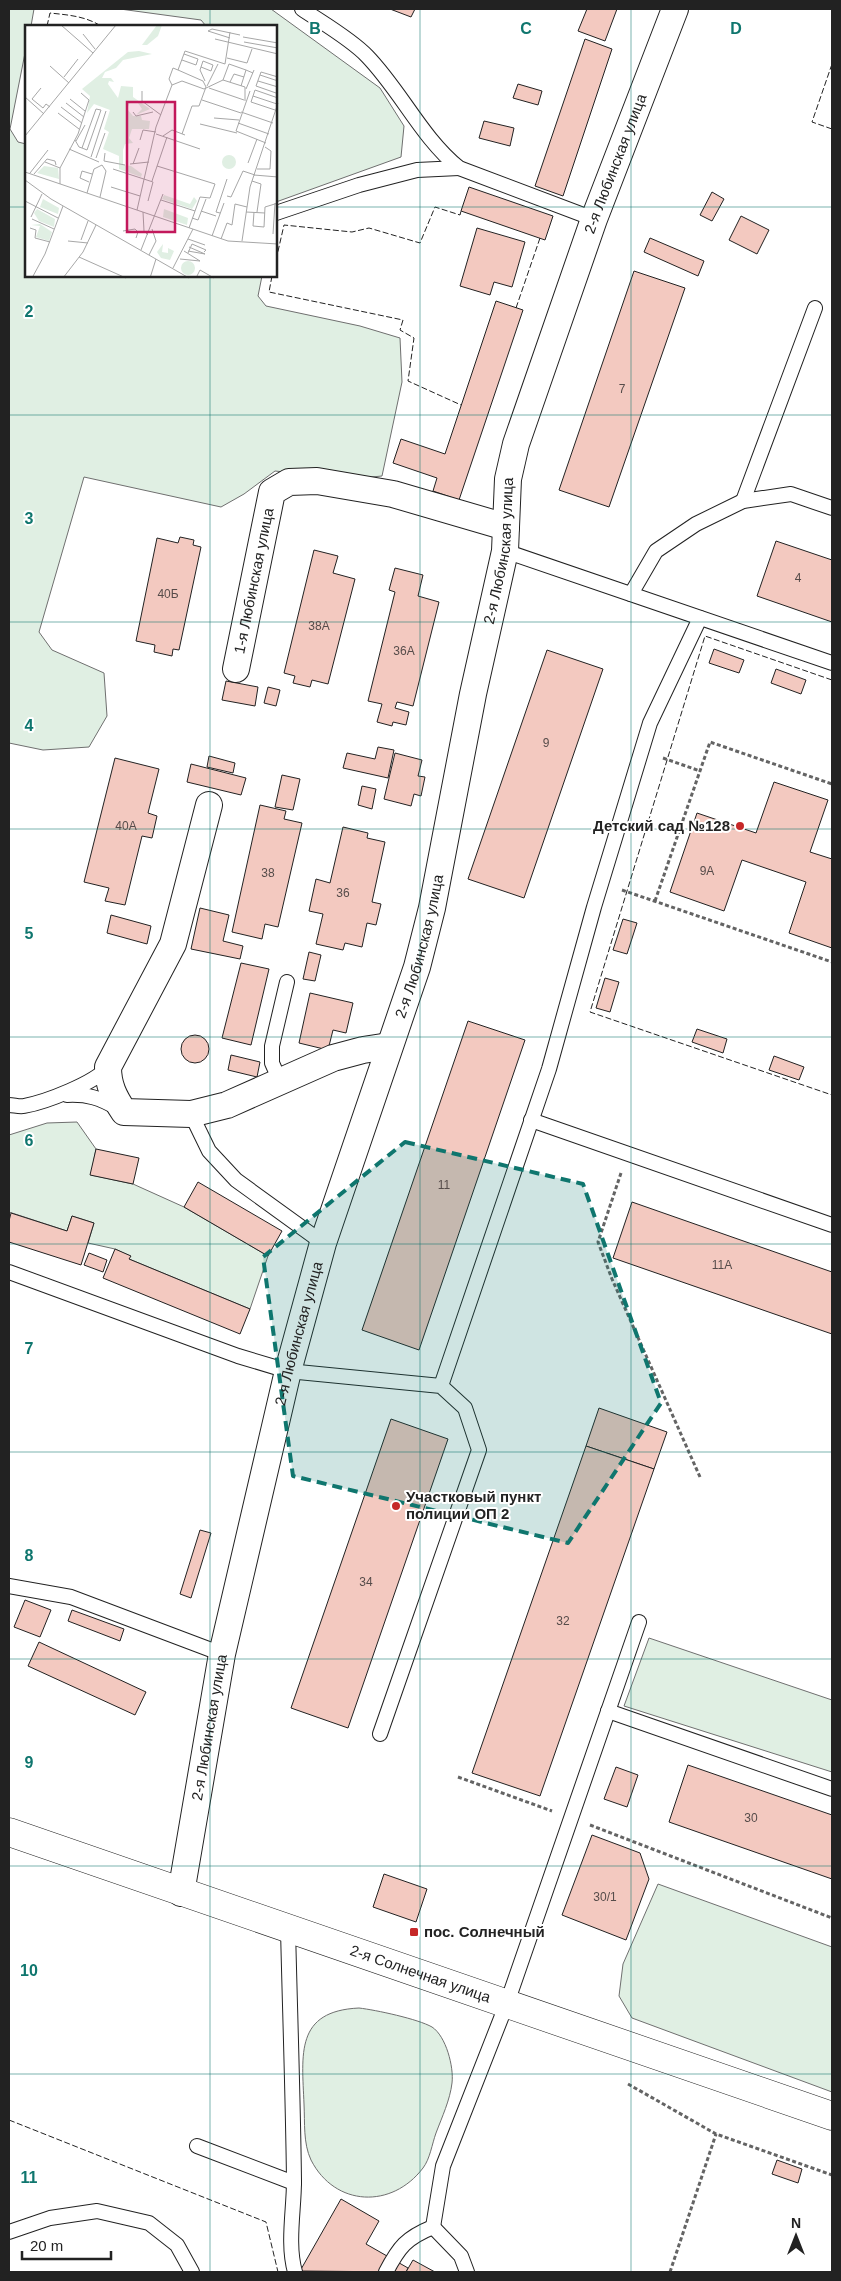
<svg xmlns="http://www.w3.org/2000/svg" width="841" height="2281" font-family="Arial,sans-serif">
  <rect width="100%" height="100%" fill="#fff"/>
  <g fill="#e0efe3" stroke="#6f6f6f">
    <path d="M9 9H34L31 26H26V48L10 129 18 142 26 144V276H262L258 296 266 306 360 326 400 338 402 382 382 476 351 479 275 471 244 494 221 507 84 477 39 632 52 650 104 673 107 716 89 747 43 750 9 743Z"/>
    <path d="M120 9H271L380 88 404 126 401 157 276 202V26H206L201 20Z"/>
    <path d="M77 1122 96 1149 91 1175 133 1184 184 1207 268 1256 250 1309 129 1259 130 1256 115 1249 88 1243 94 1223 72 1216 67 1231 9 1212V1135L47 1123Z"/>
    <path d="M649 1638 832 1700V1772L624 1706Z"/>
    <path d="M658 1884 832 1947V2092L632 2018 619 1996 623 1964Z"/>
    <path d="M359 2008C376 2010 418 2019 432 2027 446 2036 454 2067 452 2083 450 2100 442 2117 436 2133 432 2144 430 2159 423 2168 392 2209 335 2207 311 2160 303 2143 305 2123 304 2104 302 2054 295 2011 359 2008Z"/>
  </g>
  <g fill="#f3c9c0" stroke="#222">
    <path d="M390 9H415L411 17Z"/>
    <path d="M587 9H617L605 41 578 31Z"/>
    <path d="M585 39 612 49 563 196 535 186Z"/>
    <path d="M518 84 542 91 538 105 513 98Z"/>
    <path d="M484 121 514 128 510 146 479 138Z"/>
    <path d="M469 187 553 216 545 240 461 211Z"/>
    <path d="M712 192 724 199 712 221 700 215Z"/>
    <path d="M741 216 769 230 757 254 729 240Z"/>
    <path d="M477 228 525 242 512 287 494 282 490 295 460 286Z"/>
    <path d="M650 238 704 261 698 276 644 252Z"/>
    <path d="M634 271 685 288 609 507 559 490Z"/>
    <path d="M496 301 523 310 459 500 433 491 437 478 393 463 401 439 445 454Z"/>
    <path d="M180 537 194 540 193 545 201 547 179 650 173 649 172 656 154 652 155 645 136 641 157 538 178 543Z"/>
    <path d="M776 541 832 560V622L757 596Z"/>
    <path d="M314 550 338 556 333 573 355 579 328 684 312 680 310 687 293 683 295 676 284 673Z"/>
    <path d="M395 568 423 575 418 596 439 602 413 706 397 702 395 708 409 712 406 725 393 722 392 726 377 722 382 704 368 701 395 592 389 590Z"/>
    <path d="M714 649 744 660 739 673 709 663Z"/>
    <path d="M547 650 603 669 524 898 468 879Z"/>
    <path d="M776 669 806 680 801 694 771 683Z"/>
    <path d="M226 681 258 687 255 706 222 700Z"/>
    <path d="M268 687 280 690 276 706 264 703Z"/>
    <path d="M378 747 394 750 388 778 343 768 347 753 375 759Z"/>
    <path d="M395 753 422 760 418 776 425 777 421 796 414 794 411 806 384 799Z"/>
    <path d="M209 756 235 763 233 773 207 767Z"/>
    <path d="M115 758 159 769 148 813 157 816 152 838 142 836 125 905 105 901 109 888 84 882Z"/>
    <path d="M191 764 246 778 241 795 187 782Z"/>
    <path d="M282 775 300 779 293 810 275 807Z"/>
    <path d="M774 782 828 800 810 852 832 859V948L789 933 806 882 742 860 724 911 670 892 697 813 756 833Z"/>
    <path d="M362 786 376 789 372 809 358 805Z"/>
    <path d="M260 805 286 811 284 819 302 823 278 927 265 924 262 939 232 932Z"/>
    <path d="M343 827 368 833 367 838 385 842 372 902 381 904 376 925 367 923 362 947 345 943 343 950 316 944 323 914 309 911 316 879 330 883Z"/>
    <path d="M200 908 229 915 223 941 243 946 240 959 191 949Z"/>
    <path d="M111 915 151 926 147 944 107 933Z"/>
    <path d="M623 919 637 923 627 954 613 950Z"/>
    <path d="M309 952 321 955 315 981 303 979Z"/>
    <path d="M241 963 269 969 251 1045 222 1038Z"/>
    <path d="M605 978 619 982 610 1012 596 1008Z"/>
    <path d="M310 993 353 1003 346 1033 333 1030 328 1050 299 1043Z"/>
    <path d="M468 1021 525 1040 419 1350 362 1330Z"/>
    <path d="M697 1029 727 1039 723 1053 692 1042Z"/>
    <circle cx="195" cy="1049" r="14"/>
    <path d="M231 1055 260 1062 257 1077 228 1070Z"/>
    <path d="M774 1056 804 1067 799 1080 769 1070Z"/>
    <path d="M96 1149 139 1158 133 1184 90 1175Z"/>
    <path d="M198 1182 282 1231 268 1256 184 1207Z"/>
    <path d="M632 1202 832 1272V1334L613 1258Z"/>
    <path d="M11 1213 67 1231 72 1216 94 1223 81 1265 9 1242V1221Z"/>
    <path d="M115 1249 131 1256 129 1259 250 1309 240 1334 103 1278Z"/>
    <path d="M89 1253 107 1260 103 1272 84 1265Z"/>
    <path d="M599 1408 667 1432 654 1469 586 1446Z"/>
    <path d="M391 1419 448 1439 348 1728 291 1708Z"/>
    <path d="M586 1446 654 1469 540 1796 472 1773Z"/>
    <path d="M200 1530 211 1533 191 1598 180 1594Z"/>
    <path d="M25 1600 51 1610 40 1637 14 1627Z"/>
    <path d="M72 1610 124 1629 120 1641 68 1621Z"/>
    <path d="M39 1642 146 1692 135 1715 28 1666Z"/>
    <path d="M688 1765 832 1815V1879L669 1822Z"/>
    <path d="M616 1767 638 1775 627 1807 604 1799Z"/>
    <path d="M592 1835 640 1853 649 1879 626 1940 562 1915Z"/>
    <path d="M384 1874 427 1889 416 1922 373 1907Z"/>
    <path d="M777 2160 802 2169 798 2183 772 2174Z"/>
    <path d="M341 2199 379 2221 366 2244 408 2268 406 2272 300 2271Z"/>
    <path d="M413 2260 435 2272H406Z"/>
  </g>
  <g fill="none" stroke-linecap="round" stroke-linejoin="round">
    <g stroke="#222" stroke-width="16">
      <g id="service">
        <path d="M302 9C321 22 351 39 367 56 401 91 421 137 459 168L594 219"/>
        <path d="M276 213 359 185 417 170 459 168"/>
        <path d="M743 501 815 308"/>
        <path d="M505 551 832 663"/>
        <path d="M631 594 656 551 696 524 743 501 791 494 832 508"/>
        <path d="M280 1081 272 1063V1046L287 982"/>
        <path d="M67 1095C88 1094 100 1098 117 1108"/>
        <path d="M9 1105C14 1105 19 1107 24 1106 46 1102 95 1083 108 1067"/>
        <path d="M191 1114 209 1151 236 1180 323 1243"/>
        <path d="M531 1120 832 1225"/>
        <path d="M9 1272 238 1356 288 1371 441 1386 465 1408 479 1450 380 1734"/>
        <path d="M441 1386 549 1069 594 907 650 723 700 618"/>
        <path d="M9 1586 71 1597 222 1654"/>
        <path d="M608 1711 832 1789"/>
        <path d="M288 1929C290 2013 293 2097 294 2181 294 2210 287 2244 295 2272"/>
        <path d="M197 2146 294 2183"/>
        <path d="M433 2227 443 2166 507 2003 639 1622"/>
        <path d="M433 2227 461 2256 467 2272"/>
        <path d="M9 2232 50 2218 97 2211 149 2223 177 2245 192 2272"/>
        <path d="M386 2272C399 2247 406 2238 433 2227"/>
      </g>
    </g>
    <g stroke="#222" stroke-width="28">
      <g id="minor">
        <path id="s1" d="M236 669 272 492 289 482 317 481 393 494 506 527"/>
        <path d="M209 805 173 944 108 1067C108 1085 114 1097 124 1112L191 1114 227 1105 333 1058 363 1050 389 1046"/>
        <path id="s2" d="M181 1893 222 1654 288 1371 323 1243 417 967 432 908 473 694 505 551 508 479 516 444 594 219 675 9"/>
      </g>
    </g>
    <g stroke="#222" stroke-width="29">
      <g id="secondary">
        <path id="s3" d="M9 1832 832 2116"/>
      </g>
    </g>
    <g stroke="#646464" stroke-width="3" stroke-dasharray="4 2.5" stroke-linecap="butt">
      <path d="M663 758 700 771"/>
      <path d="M622 890 832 962"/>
      <path d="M655 901 710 742 832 784"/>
      <path d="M621 1173 598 1242 612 1279 700 1477"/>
      <path d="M458 1777 552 1811"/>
      <path d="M590 1825 832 1918"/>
      <path d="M628 2084 716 2134 832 2175"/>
      <path d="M670 2272 716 2134"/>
    </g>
    <use href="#service" stroke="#fff" stroke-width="14"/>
    <use href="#minor" stroke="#fff" stroke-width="26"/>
    <use href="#secondary" stroke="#fff" stroke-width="28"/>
    <g stroke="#222" stroke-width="1" stroke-dasharray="6 2.5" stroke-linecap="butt">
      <path d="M47 26 50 13C68 15 85 16 101 26"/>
      <path d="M832 64 812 122 832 129"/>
      <path d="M26 126V131"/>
      <path d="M276 260 284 225 352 232 369 228 420 243 435 207 460 215 461 211"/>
      <path d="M272 276 269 292 403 320 400 330 414 338 408 381 461 405"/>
      <path d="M516 308 540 238"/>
      <path d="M832 680 705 636 590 1012 832 1095"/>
      <path d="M9 2120 266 2222 278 2272"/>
    </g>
  </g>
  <path fill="#0f766e" fill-opacity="0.2" stroke="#0f766e" stroke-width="4" stroke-dasharray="10 6" stroke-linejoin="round" d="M405 1142 583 1184 661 1403 568 1543 293 1476 263 1257Z"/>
  <path fill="none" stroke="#0f766e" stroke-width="1" stroke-opacity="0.55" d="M210 9V26M420 9V2272M631 9V2272M9 207H26M276 207H832M210 276V2272M9 415H832M9 622H832M9 829H832M9 1037H832M9 1244H832M9 1452H832M9 1659H832M9 1866H832M9 2074H832"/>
  <g fill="#c62828" stroke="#fff" stroke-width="2">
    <circle cx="740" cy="826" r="5"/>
    <circle cx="396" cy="1506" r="5"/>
    <rect x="409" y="1927" width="10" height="10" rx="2.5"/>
  </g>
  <g text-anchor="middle" stroke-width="4" stroke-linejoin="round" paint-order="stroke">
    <g font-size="12" fill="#564c4a">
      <text x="622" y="393">7</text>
      <text x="798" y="582">4</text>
      <text x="168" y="598">40Б</text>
      <text x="319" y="630">38А</text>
      <text x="404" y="655">36А</text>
      <text x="546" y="747">9</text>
      <text x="126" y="830">40А</text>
      <text x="707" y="875">9А</text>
      <text x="268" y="877">38</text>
      <text x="343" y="897">36</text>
      <text x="444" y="1189">11</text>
      <text x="722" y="1269">11А</text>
      <text x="366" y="1586">34</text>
      <text x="563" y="1625">32</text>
      <text x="751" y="1822">30</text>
      <text x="605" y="1901">30/1</text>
    </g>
    <g font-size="15" fill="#222" stroke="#fff">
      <text dy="5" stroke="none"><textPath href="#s2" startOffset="1788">2-я Любинская улица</textPath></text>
      <text dy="5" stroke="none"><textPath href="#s2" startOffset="1382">2-я Любинская улица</textPath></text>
      <text dy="5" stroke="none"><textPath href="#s1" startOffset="90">1-я Любинская улица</textPath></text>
      <text dy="5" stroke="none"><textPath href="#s2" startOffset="978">2-я Любинская улица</textPath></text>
      <text dy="5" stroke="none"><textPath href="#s2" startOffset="572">2-я Любинская улица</textPath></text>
      <text dy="5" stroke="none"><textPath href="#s2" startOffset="168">2-я Любинская улица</textPath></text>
      <text dy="5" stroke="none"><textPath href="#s3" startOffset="435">2-я Солнечная улица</textPath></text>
    </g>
    <g font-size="15" font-weight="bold" fill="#222" stroke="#fff" text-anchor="start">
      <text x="730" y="831" text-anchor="end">Детский сад №128</text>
      <text x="406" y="1502">Участковый пункт<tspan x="406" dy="17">полиции ОП 2</tspan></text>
      <text x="424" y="1937">пос. Солнечный</text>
    </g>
  </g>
  <g transform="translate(25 25)">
    <rect width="252" height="252" fill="#fff"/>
    <path d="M132 0H137L133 11 122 20H117ZM114 26 127 29 98 35 91 43 80 47 77 53H86L89 57 84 56 83 59 93 73 96 61 108 62V72L125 84 111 90 117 84 113 78 105 77 102 84 108 91H116L117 95 125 96 124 104H107L104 113 108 118 100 119 98 125V140L106 141 117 149 116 152 94 144V131L78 124 84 107 79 104 85 85 69 79 62 88 65 71 57 64 103 27ZM197 137a7 7 0 1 1 14 0a7 7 0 1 1-14 0ZM19 141 33 143 34 154 12 148ZM139 170 165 179 169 172 172 176 167 184 137 174ZM18 174 34 183 33 189 15 182ZM12 184 30 194 29 202 14 196 9 188ZM139 184 163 193 162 200 138 192ZM15 199 27 207 24 216 11 212 15 201 6 200ZM138 219 137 227 143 228V223L149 226 145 235 136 233 132 227ZM156 243a7 7 0 1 1 14 0a7 7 0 1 1-14 0Z" fill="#e0efe3"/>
    <path fill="none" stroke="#a7a7a7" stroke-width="1" d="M36 0 68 28M58 9 70 24M218 12 253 18M205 13 183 6 187 4 215 10M190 14 253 29M219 17 253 23M202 33 222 38 227 24M157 35 171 40 173 34 159 29M25 41 44 58M176 42 186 46 188 40 178 36 175 45 180 56M153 45 178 56 181 62 174 81H167L157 109M235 50 253 56M39 52 53 34M198 55 204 39 221 45M233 56 253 62M205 57 209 49 219 52M147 60 144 54 148 43 153 45 160 26 200 39 205 7M147 60 157 56 179 64 198 55 220 62V76M182 61 193 39M216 61 221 45 228 48M16 63 7 74 18 83 21 79 25 82M184 63 219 75M221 64 229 45M117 66V76L136 90M225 66 211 106 241 118M251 68 231 61 236 47 253 52M228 71 252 79M0 72 19 89M45 74 60 86M177 75 216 88M41 78 59 92M36 82 57 98M250 85 226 77 230 65 253 73M108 87 111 91 128 87M216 87 248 98M33 88 54 104M189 93 214 95M213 98 244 109M175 99 212 108M131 109 175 124M0 111 91 0M138 111 147 105 160 110M50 115 54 122 57 123 62 125 76 85 71 84 57 123M115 115 118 105 131 107M51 116 60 100M44 124 74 137M80 128 79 136 100 140M66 132 81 86M71 133 80 108M20 137 35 143V159M223 138 232 114M105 139 124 137M108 139 114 123M132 141 190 159 185 173 175 172 164 203M35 143 53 109 64 75 56 68M88 144 128 157 123 176M232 144H245L246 126 240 122M0 147 203 216 253 219M5 148 23 125M9 149 22 134 30 136 31 140M229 150 253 152M0 155 26 174 164 253M127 156 142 112M227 156 236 159 232 187M64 157 55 153 57 146 67 149M86 162 115 171M62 168 69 144 77 140 81 146 75 172M202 171 206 172 218 146 230 150M136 175 170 186M0 176 33 193M112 185 131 102 147 60M176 186 191 191M118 187 119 206 123 210M221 187 240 188M229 187 228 201 239 202 240 182 253 178M195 188 191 187 202 154M6 192 17 169M167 193 173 195 181 174M7 194 29 204M5 203 11 205 10 213 25 217M98 206 110 204 113 207 111 213M248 209 250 178M187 211 199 178M163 214 180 220M196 214 202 198 207 200 210 179 222 182M56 215 63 196M43 216 63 218M217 216 225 162 253 78M116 225 138 169M163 226 180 229 164 222M163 228 167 219 181 225 179 227M124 230 131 216 127 204M54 232 101 253M155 234 175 236 159 226M148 243 168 204M7 253 20 229 38 181M38 253 58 227 71 200M125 253 131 234M171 253 175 245 189 253"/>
    <path fill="#c2185b" fill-opacity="0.15" stroke="#c2185b" stroke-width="2.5" d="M102 77H150V207H102Z"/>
    <rect width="252" height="252" fill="none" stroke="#222" stroke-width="2.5"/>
  </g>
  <g font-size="16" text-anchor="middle" font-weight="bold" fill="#0f766e" stroke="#fff" stroke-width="4" stroke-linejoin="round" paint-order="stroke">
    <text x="315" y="34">B</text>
    <text x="526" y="34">C</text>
    <text x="736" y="34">D</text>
    <text x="29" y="317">2</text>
    <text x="29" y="524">3</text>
    <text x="29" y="731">4</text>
    <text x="29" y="939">5</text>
    <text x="29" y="1146">6</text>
    <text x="29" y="1354">7</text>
    <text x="29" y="1561">8</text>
    <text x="29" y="1768">9</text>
    <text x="29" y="1976">10</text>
    <text x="29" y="2183">11</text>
  </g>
  <rect width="841" height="2281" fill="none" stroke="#222222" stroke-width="20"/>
  <g transform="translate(796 2236)" stroke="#ffffff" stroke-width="4" paint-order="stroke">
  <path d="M0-4L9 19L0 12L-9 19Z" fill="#222222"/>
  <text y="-8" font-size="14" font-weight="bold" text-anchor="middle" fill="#222222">N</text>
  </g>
  <path d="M22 2251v8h89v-8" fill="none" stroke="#222222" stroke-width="2.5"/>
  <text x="30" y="2251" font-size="15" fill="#222222" stroke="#ffffff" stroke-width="4" paint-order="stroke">20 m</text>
</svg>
